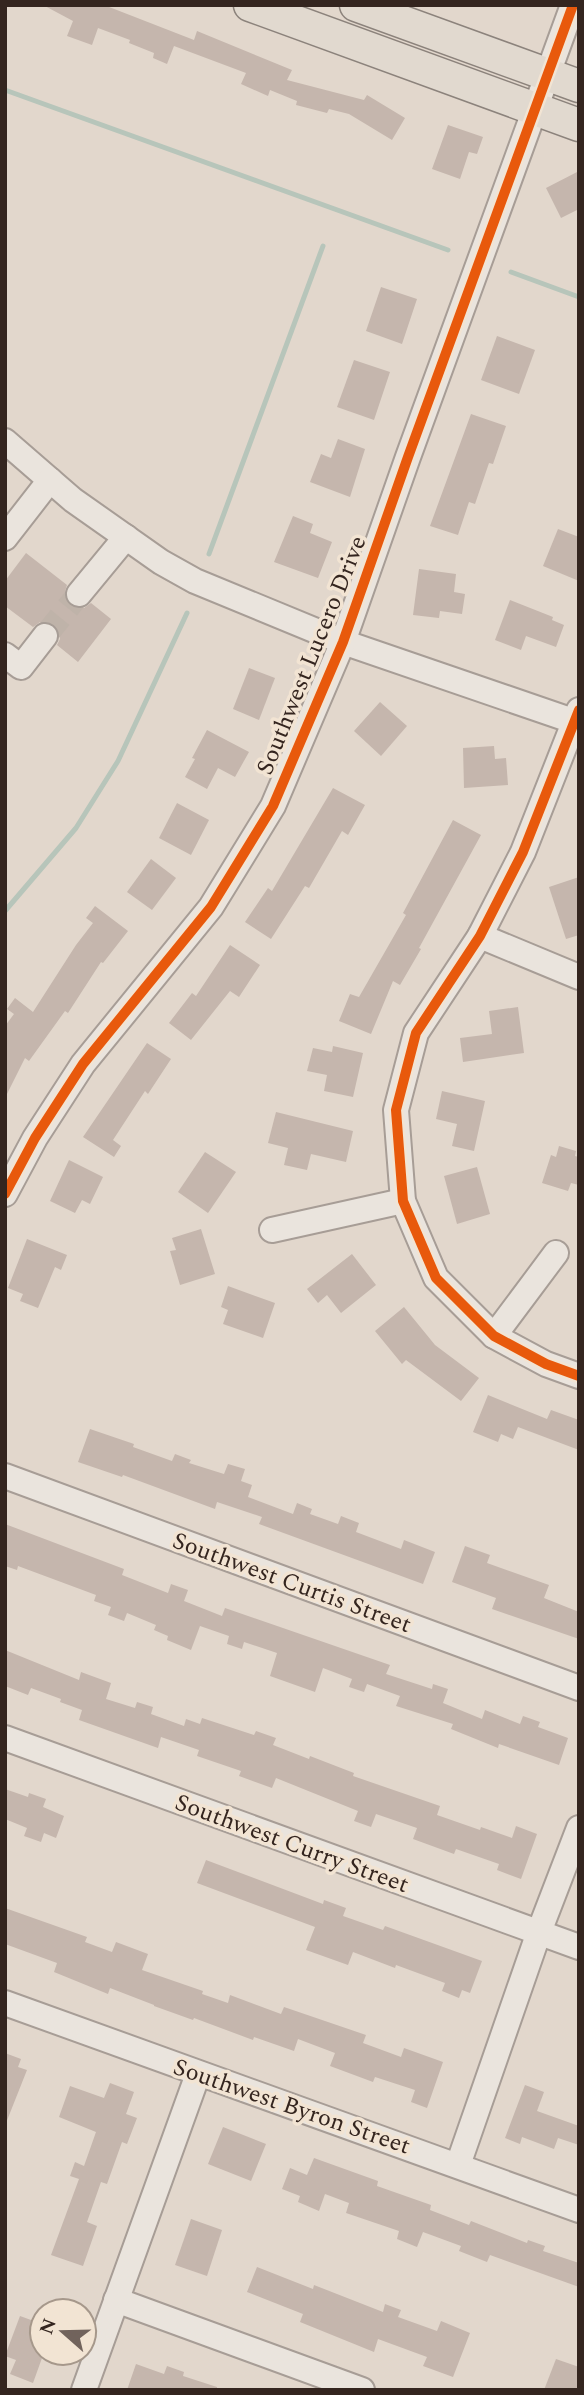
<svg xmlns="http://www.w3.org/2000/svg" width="584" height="2395" font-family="Spectral,serif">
  <rect width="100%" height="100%" fill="#e2d7cc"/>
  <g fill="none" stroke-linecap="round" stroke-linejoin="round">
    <g stroke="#b7c5ba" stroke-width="5">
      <path d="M5 90 448 250"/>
      <path d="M511 272 579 297"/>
      <path d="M209 554 323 246"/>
      <path d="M5 911 76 828 118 761 187 613"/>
    </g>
  </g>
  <g fill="#c5b6ad">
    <path d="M43 5H104L194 40 197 31 292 70 287 80 364 100 367 95 405 118 392 140 349 114 329 109 327 113 296 105 297 101 270 90 268 96 241 84 246 73 174 46 167 64 153 58 154 53 129 43 130 40 98 28 92 45 67 36 73 21Z"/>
    <path d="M448 125 483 137 477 154 469 152 460 179 432 169Z"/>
    <path d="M579 171V209L561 218 546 188Z"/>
    <path d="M381 287 417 299 402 344 366 331Z"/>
    <path d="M497 336 535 350 519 394 481 380Z"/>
    <path d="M354 360 390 372 374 420 337 407Z"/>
    <path d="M471 414 506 426 493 464 489 463 475 504 469 502 458 535 430 526Z"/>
    <path d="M338 439 365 449 350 497 310 482 321 454 331 458Z"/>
    <path d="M293 516 313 524 310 533 332 542 318 578 274 562Z"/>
    <path d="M558 529 579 537V581L543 566Z"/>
    <path d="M26 553 67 585 65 591V599L70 606 84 608 91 603 111 619 78 662 57 645 60 639 59 631 54 624 40 622 33 627 5 606V581Z"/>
    <path d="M419 569 456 574 454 592 465 594 462 614 440 611 439 618 413 615Z"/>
    <path d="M510 600 553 617 552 620 564 625 556 647 526 636 521 650 495 640Z"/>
    <path d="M249 668 275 678 259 720 233 709Z"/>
    <path d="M380 702 407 726 381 756 354 731Z"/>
    <path d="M207 730 249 752 235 777 218 768 207 789 185 777 195 759 192 758Z"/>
    <path d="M494 746 495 759 506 758 508 785 464 788 463 748Z"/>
    <path d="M333 788 365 805 348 835 342 831 309 888 305 886 271 939 245 922 268 888 272 891Z"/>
    <path d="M177 803 209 820 191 855 159 838Z"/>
    <path d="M453 820 481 835 419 948 421 949 400 985 393 981 371 1034 339 1021 350 994 359 997 406 915 403 913Z"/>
    <path d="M151 859 176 878 152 910 127 892Z"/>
    <path d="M579 877V935L566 939 549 887Z"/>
    <path d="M95 906 128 931 103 963 101 962 68 1013 65 1011 29 1061 25 1058 5 1098V1026L14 1014 7 1009 15 998 33 1012 76 945 93 923 86 918Z"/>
    <path d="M230 945 260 965 239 997 230 991 191 1040 169 1023 192 993 196 996Z"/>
    <path d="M518 1007 524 1053 463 1062 460 1038 492 1034 489 1011Z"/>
    <path d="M147 1043 171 1059 148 1094 145 1091 113 1140 121 1146 114 1157 83 1137Z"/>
    <path d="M333 1046 363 1053 353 1097 324 1091 327 1075 307 1071 313 1048 332 1052Z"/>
    <path d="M442 1091 485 1101 474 1151 452 1146 457 1124 436 1119Z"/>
    <path d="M276 1112 353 1131 346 1162 311 1154 307 1170 284 1165 288 1148 268 1143Z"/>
    <path d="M559 1146 576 1151 575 1156 579 1157V1185L571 1183 568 1191 542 1183 551 1155 556 1157Z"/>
    <path d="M205 1152 236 1172 208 1213 178 1192Z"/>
    <path d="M69 1160 103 1177 90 1204 82 1200 75 1213 50 1201Z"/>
    <path d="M477 1167 490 1214 457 1224 444 1176Z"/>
    <path d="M201 1229 215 1274 180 1285 170 1251 176 1250 172 1238Z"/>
    <path d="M27 1239 67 1255 61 1270 55 1267 38 1308 20 1301 23 1294 8 1288Z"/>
    <path d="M352 1254 376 1285 341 1313 327 1295 318 1303 307 1289Z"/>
    <path d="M228 1286 275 1303 263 1338 223 1324 228 1310 221 1307Z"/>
    <path d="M404 1307 435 1345 479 1378 461 1401 406 1360 402 1364 375 1331Z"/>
    <path d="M488 1395 547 1419 551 1410 579 1420V1450L518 1427 513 1439 501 1434 498 1442 473 1432Z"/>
    <path d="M90 1429 134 1444 133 1447 172 1461 175 1454 191 1460 189 1463 224 1474 228 1464 245 1469 241 1481 252 1485 248 1497 293 1514 297 1503 312 1509 310 1514 338 1524 341 1516 359 1523 356 1532 401 1549 404 1540 435 1552 423 1584 259 1524 262 1517 217 1502 215 1509 123 1475 122 1477 78 1462Z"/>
    <path d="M5 1524 124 1569 122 1575 168 1593 171 1584 188 1590 184 1601 222 1616 225 1608 390 1665 386 1674 432 1689 433 1684 448 1689 443 1703 482 1719 485 1710 520 1724 523 1716 540 1722 538 1727 568 1738 559 1765 499 1744 498 1748 451 1729 453 1724 396 1706 400 1696 367 1684 364 1692 349 1687 352 1679 323 1668 315 1692 270 1676 277 1653 244 1642 242 1649 227 1644 229 1636 200 1626 191 1650 167 1640 168 1636 154 1630 156 1625 127 1613 124 1621 108 1615 111 1607 94 1601 96 1595 18 1566 17 1570 5 1566Z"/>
    <path d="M465 1546 490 1555 487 1563 549 1585 544 1598 579 1612V1639L492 1609 496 1598 452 1582Z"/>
    <path d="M5 1650 79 1680 81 1672 111 1683 106 1699 135 1708 137 1702 153 1707 151 1714 184 1726 186 1719 200 1724 202 1718 254 1735 256 1731 276 1738 273 1745 309 1759 310 1756 354 1773 353 1776 440 1806 437 1815 480 1830 481 1827 512 1838 516 1826 537 1834 521 1879 497 1870 499 1864 456 1849 454 1854 413 1839 417 1828 376 1814 371 1827 354 1821 358 1811 276 1778 272 1788 239 1776 241 1771 197 1756 199 1750 161 1737 158 1748 79 1720 82 1710 60 1702 61 1699 31 1688 28 1695 5 1686Z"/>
    <path d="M5 1789 28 1797 29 1793 46 1799 43 1807 64 1816 56 1838 44 1833 41 1842 24 1836 27 1828 5 1819Z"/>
    <path d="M206 1860 323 1904 324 1900 346 1908 343 1916 383 1930 385 1926 482 1961 470 1993 462 1990 459 1998 442 1991 445 1983 396 1965 395 1968 353 1952 348 1965 306 1950 315 1927 197 1883Z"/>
    <path d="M5 1908 87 1937 85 1942 112 1952 116 1942 148 1954 142 1970 203 1991 202 1994 228 2003 230 1995 281 2014 284 2007 366 2035 363 2043 401 2057 404 2048 443 2062 427 2108 411 2102 415 2090 375 2077 373 2082 330 2066 335 2053 298 2039 294 2051 254 2037 253 2040 194 2018 193 2020 154 2006V2005L110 1988 108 1994 54 1972 57 1963 5 1944Z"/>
    <path d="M5 2053 21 2059 18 2067 27 2070 6 2123Z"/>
    <path d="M110 2083 134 2092 126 2114 137 2118 127 2144 122 2142 107 2184 101 2182 87 2222 97 2226 83 2266 51 2255 79 2179 70 2176 75 2162 84 2166 96 2132 59 2117 70 2086 104 2098Z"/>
    <path d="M525 2085 544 2092 537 2111 579 2126V2145L558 2138 554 2149 522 2137 520 2144 505 2138Z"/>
    <path d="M223 2127 266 2144 251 2181 208 2164Z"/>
    <path d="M314 2158 378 2181 377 2186 431 2205 430 2210 469 2225 471 2221 527 2243 528 2240 545 2246 543 2251 579 2263V2287L490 2255 487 2262 459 2251 461 2246 423 2232 417 2247 397 2239 399 2231 346 2213 349 2203 325 2194 319 2211 298 2202 300 2196 282 2189 290 2168 307 2175Z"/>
    <path d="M191 2219 222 2230 207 2276 175 2265Z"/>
    <path d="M257 2267 313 2289 314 2285 383 2312 385 2304 401 2310 398 2317 437 2331 441 2321 470 2333 453 2377 423 2366 427 2357 378 2339 374 2352 300 2322 303 2314 247 2292Z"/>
    <path d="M20 2316 42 2324V2358L33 2383 10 2374 16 2360 5 2356Z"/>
    <path d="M556 2359 579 2367V2390H544Z"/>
    <path d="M136 2364 164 2374 167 2366 184 2372 183 2376 217 2387V2390H127Z"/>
  </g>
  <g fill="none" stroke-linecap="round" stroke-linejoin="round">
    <path stroke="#bfb3a9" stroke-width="24" stroke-dasharray="24 12" stroke-linecap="butt" d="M45 636 79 594"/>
    <g stroke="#a79d96" stroke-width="28">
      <g id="minor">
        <path d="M5 441 73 500 161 562 195 581 343 642 579 723"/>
        <path d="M5 538 50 480"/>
        <path d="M79 594 126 537"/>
        <path d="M5 655 21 667 45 636"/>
        <path d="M579 710 523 852 480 936 416 1033 396 1110 403 1201 436 1278 494 1336 546 1364 579 1376"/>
        <path d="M480 936 579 977"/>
        <path d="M5 1194 35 1138 83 1064 211 907 273 806 343 642 408 457 573 5"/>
        <path d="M272 1230 403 1201"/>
        <path d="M494 1336 556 1253"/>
        <path d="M5 1476 579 1688"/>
        <path d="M5 1738 579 1947"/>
        <path d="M5 2003 579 2210"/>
        <path d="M458 2165 539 1932 579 1828"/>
        <path d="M116 2300 362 2390"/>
        <path d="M84 2390 198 2074"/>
      </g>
    </g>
    <g stroke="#8c837c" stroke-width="35">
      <g id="major">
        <path d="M250 5 579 125"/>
        <path d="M356 5 579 86"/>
      </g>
    </g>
    <use href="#minor" stroke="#eae4dd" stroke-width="24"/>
    <use href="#major" stroke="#e1d9cf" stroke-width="32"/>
    <g stroke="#f2e4d3" stroke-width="15">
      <g id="cycleway">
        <path d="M579 710 523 852 480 936 416 1033 396 1110 403 1201 436 1278 494 1336 546 1364 579 1376"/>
        <path d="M5 1194 35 1138 83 1064 211 907 273 806 343 642 408 457 573 5"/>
      </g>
    </g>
    <use href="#cycleway" stroke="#e8590c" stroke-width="10"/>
  </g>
  <g text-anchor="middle" stroke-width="7" stroke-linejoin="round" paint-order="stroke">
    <g font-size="24" fill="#34251f" stroke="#f2e4d3">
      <text transform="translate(311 655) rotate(-68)" y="8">Southwest Lucero Drive</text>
      <text transform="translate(292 1582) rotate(20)" y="8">Southwest Curtis Street</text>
      <text transform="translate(292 1843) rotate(20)" y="8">Southwest Curry Street</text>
      <text transform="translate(292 2106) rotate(19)" y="8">Southwest Byron Street</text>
    </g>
  </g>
  <rect width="584" height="2395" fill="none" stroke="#34251f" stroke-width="14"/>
  <g transform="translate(63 2332) rotate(290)"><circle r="33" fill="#f2e4d3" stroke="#a6988b" stroke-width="2"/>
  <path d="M0-5L12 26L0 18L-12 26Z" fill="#71635c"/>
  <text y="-10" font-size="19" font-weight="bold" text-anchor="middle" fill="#34251f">N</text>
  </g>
</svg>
